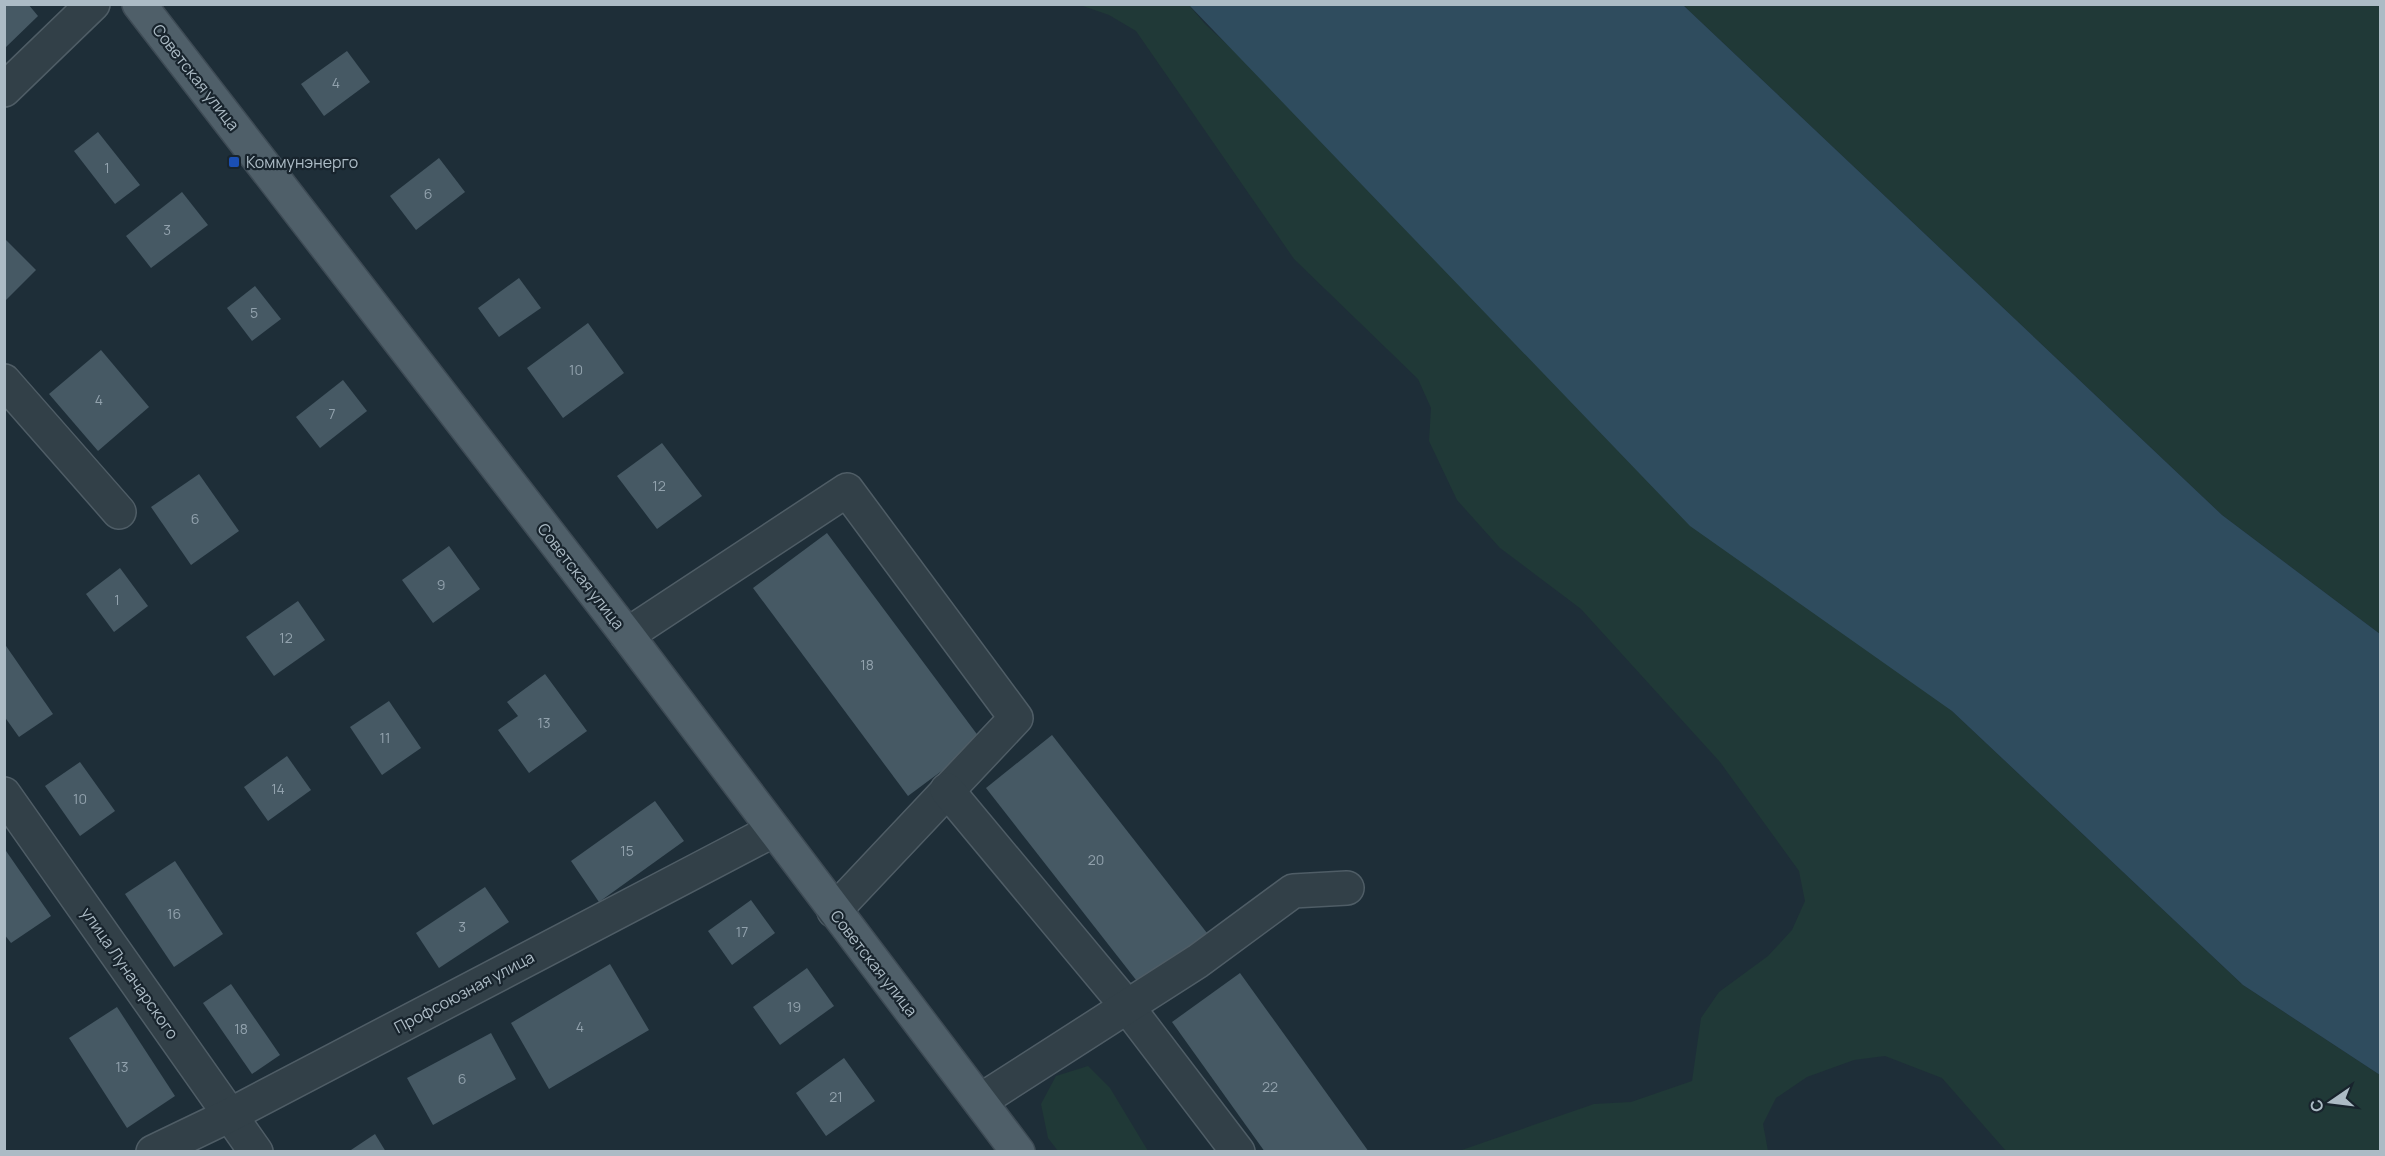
<svg xmlns="http://www.w3.org/2000/svg" width="2385" height="1156" font-family="Manrope,sans-serif">
  <rect width="100%" height="100%" fill="#1e2e38"/>
  <g fill="#203937">
    <path d="M1080 5H1189L1205 24 1952 711 2243 985 2380 1075V1151H2006L1942 1078 1885 1056 1854 1060 1807 1077 1776 1098 1763 1124 1768 1151H1459L1594 1104 1631 1102 1692 1081 1701 1018 1719 992 1768 956 1792 930 1805 901 1799 871 1720 762 1581 609 1500 548 1457 500 1429 441 1431 408 1418 379 1294 259 1136 31 1109 15Z"/>
    <path d="M1683 5H2380V634L2222 515Z"/>
    <path d="M1088 1066 1110 1088 1148 1151H1058L1048 1138 1041 1104 1056 1076Z"/>
  </g>
  <path fill="#2f4c5e" d="M1189 5H1683L2222 515 2380 634V1075L2243 985 1952 711 1690 526Z"/>
  <g fill="#465964">
    <path d="M4 4H28L38 16 4 49Z"/>
    <path d="M347 51 370 82 324 116 301 84Z"/>
    <path d="M98 132 140 185 115 204 74 151Z"/>
    <path d="M439 158 465 192 416 230 390 196Z"/>
    <path d="M182 192 208 225 151 268 126 236Z"/>
    <path d="M4 238 36 270 4 302Z"/>
    <path d="M519 278 541 308 499 337 478 308Z"/>
    <path d="M255 286 281 319 252 341 227 308Z"/>
    <path d="M588 323 624 373 563 418 527 368Z"/>
    <path d="M101 350 149 407 98 451 49 394Z"/>
    <path d="M343 380 367 411 320 448 296 417Z"/>
    <path d="M662 443 702 496 657 529 617 476Z"/>
    <path d="M199 474 239 531 191 565 151 507Z"/>
    <path d="M827 533 982 741 908 796 753 588Z"/>
    <path d="M449 546 480 589 433 623 402 580Z"/>
    <path d="M120 568 148 606 114 632 86 594Z"/>
    <path d="M298 601 325 640 274 676 246 637Z"/>
    <path d="M4 643 53 714 19 737 4 716Z"/>
    <path d="M545 674 587 731 529 773 498 730 518 716 507 702Z"/>
    <path d="M389 701 421 748 382 775 350 727Z"/>
    <path d="M1052 735 1207 933 1140 985 986 788Z"/>
    <path d="M287 756 311 790 268 821 244 787Z"/>
    <path d="M80 762 115 811 80 836 45 786Z"/>
    <path d="M655 801 684 841 599 902 571 861Z"/>
    <path d="M4 848 51 916 11 943 4 934Z"/>
    <path d="M175 861 223 934 174 967 125 894Z"/>
    <path d="M485 887 509 922 439 968 416 933Z"/>
    <path d="M751 900 775 933 732 965 708 931Z"/>
    <path d="M610 964 649 1030 549 1089 511 1023Z"/>
    <path d="M807 968 834 1006 780 1045 753 1007Z"/>
    <path d="M1240 973 1369 1152H1265L1172 1022Z"/>
    <path d="M231 984 280 1055 252 1074 203 1003Z"/>
    <path d="M117 1007 175 1096 127 1128 69 1038Z"/>
    <path d="M491 1033 516 1079 433 1125 407 1078Z"/>
    <path d="M844 1058 875 1101 826 1136 796 1093Z"/>
    <path d="M375 1134 386 1152H348Z"/>
  </g>
  <g fill="none" stroke-linecap="round" stroke-linejoin="round">
    <g stroke="#4f5d66" stroke-width="36">
      <g id="minor">
        <path d="M4 90 93 4"/>
        <path d="M4 381 119 512"/>
        <path d="M627 635 847 490 1016 718 834 911"/>
        <path d="M947 790 1126 1005 1238 1152"/>
        <path d="M4 794 256 1152"/>
        <path d="M980 1101 1198 961 1293 891 1347 888"/>
        <path d="M153 1152 230 1115 774 830"/>
      </g>
    </g>
    <g stroke="#3e4b55" stroke-width="36">
      <path id="major" d="M139 4 627 635 1018 1152"/>
    </g>
    <use href="#minor" stroke="#324048" stroke-width="33"/>
    <use href="#major" stroke="#4f5f69" stroke-width="33"/>
  </g>
  <rect fill="#1a4fb4" stroke="#18242d" stroke-width="2" x="228" y="156" width="12" height="12" rx="3"/>
  <g text-anchor="middle" stroke-width="4.5" stroke-linejoin="round" paint-order="stroke">
    <g font-size="14" fill="#92a2ad">
      <text x="336" y="88">4</text>
      <text x="107" y="173">1</text>
      <text x="428" y="199">6</text>
      <text x="167" y="235">3</text>
      <text x="254" y="318">5</text>
      <text x="576" y="375">10</text>
      <text x="99" y="405">4</text>
      <text x="332" y="419">7</text>
      <text x="659" y="491">12</text>
      <text x="195" y="524">6</text>
      <text x="441" y="590">9</text>
      <text x="117" y="605">1</text>
      <text x="286" y="643">12</text>
      <text x="867" y="670">18</text>
      <text x="544" y="728">13</text>
      <text x="385" y="743">11</text>
      <text x="278" y="794">14</text>
      <text x="80" y="804">10</text>
      <text x="627" y="856">15</text>
      <text x="1096" y="865">20</text>
      <text x="174" y="919">16</text>
      <text x="462" y="932">3</text>
      <text x="742" y="937">17</text>
      <text x="794" y="1012">19</text>
      <text x="580" y="1032">4</text>
      <text x="241" y="1034">18</text>
      <text x="122" y="1072">13</text>
      <text x="462" y="1084">6</text>
      <text x="1270" y="1092">22</text>
      <text x="836" y="1102">21</text>
    </g>
    <g font-size="16" fill="#acbbc5" stroke="#18242d">
      <text transform="translate(196 77) rotate(52)" y="6">Советская улица</text>
      <text transform="translate(581 576) rotate(52)" y="6">Советская улица</text>
      <text transform="translate(874 963) rotate(52)" y="6">Советская улица</text>
      <text transform="translate(130 973) rotate(55)" y="6">улица Луначарского</text>
      <text transform="translate(464 992) rotate(-28)" y="6">Профсоюзная улица</text>
    </g>
    <g font-size="16" fill="#acbbc5" stroke="#18242d" text-anchor="start">
      <text x="246" y="168">Коммунэнерго</text>
    </g>
  </g>
  <rect width="2385" height="1156" fill="none" stroke="#acbbc5" stroke-width="12"/>
  <g transform="translate(2331 1102) rotate(256)" stroke="#18242d" stroke-width="4.5" paint-order="stroke">
  <path d="M0-4.5L10 22L0 15L-10 22Z" fill="#acbbc5"/>
  <text y="-9" font-size="16" font-weight="bold" text-anchor="middle" fill="#acbbc5">С</text>
  </g>
</svg>
